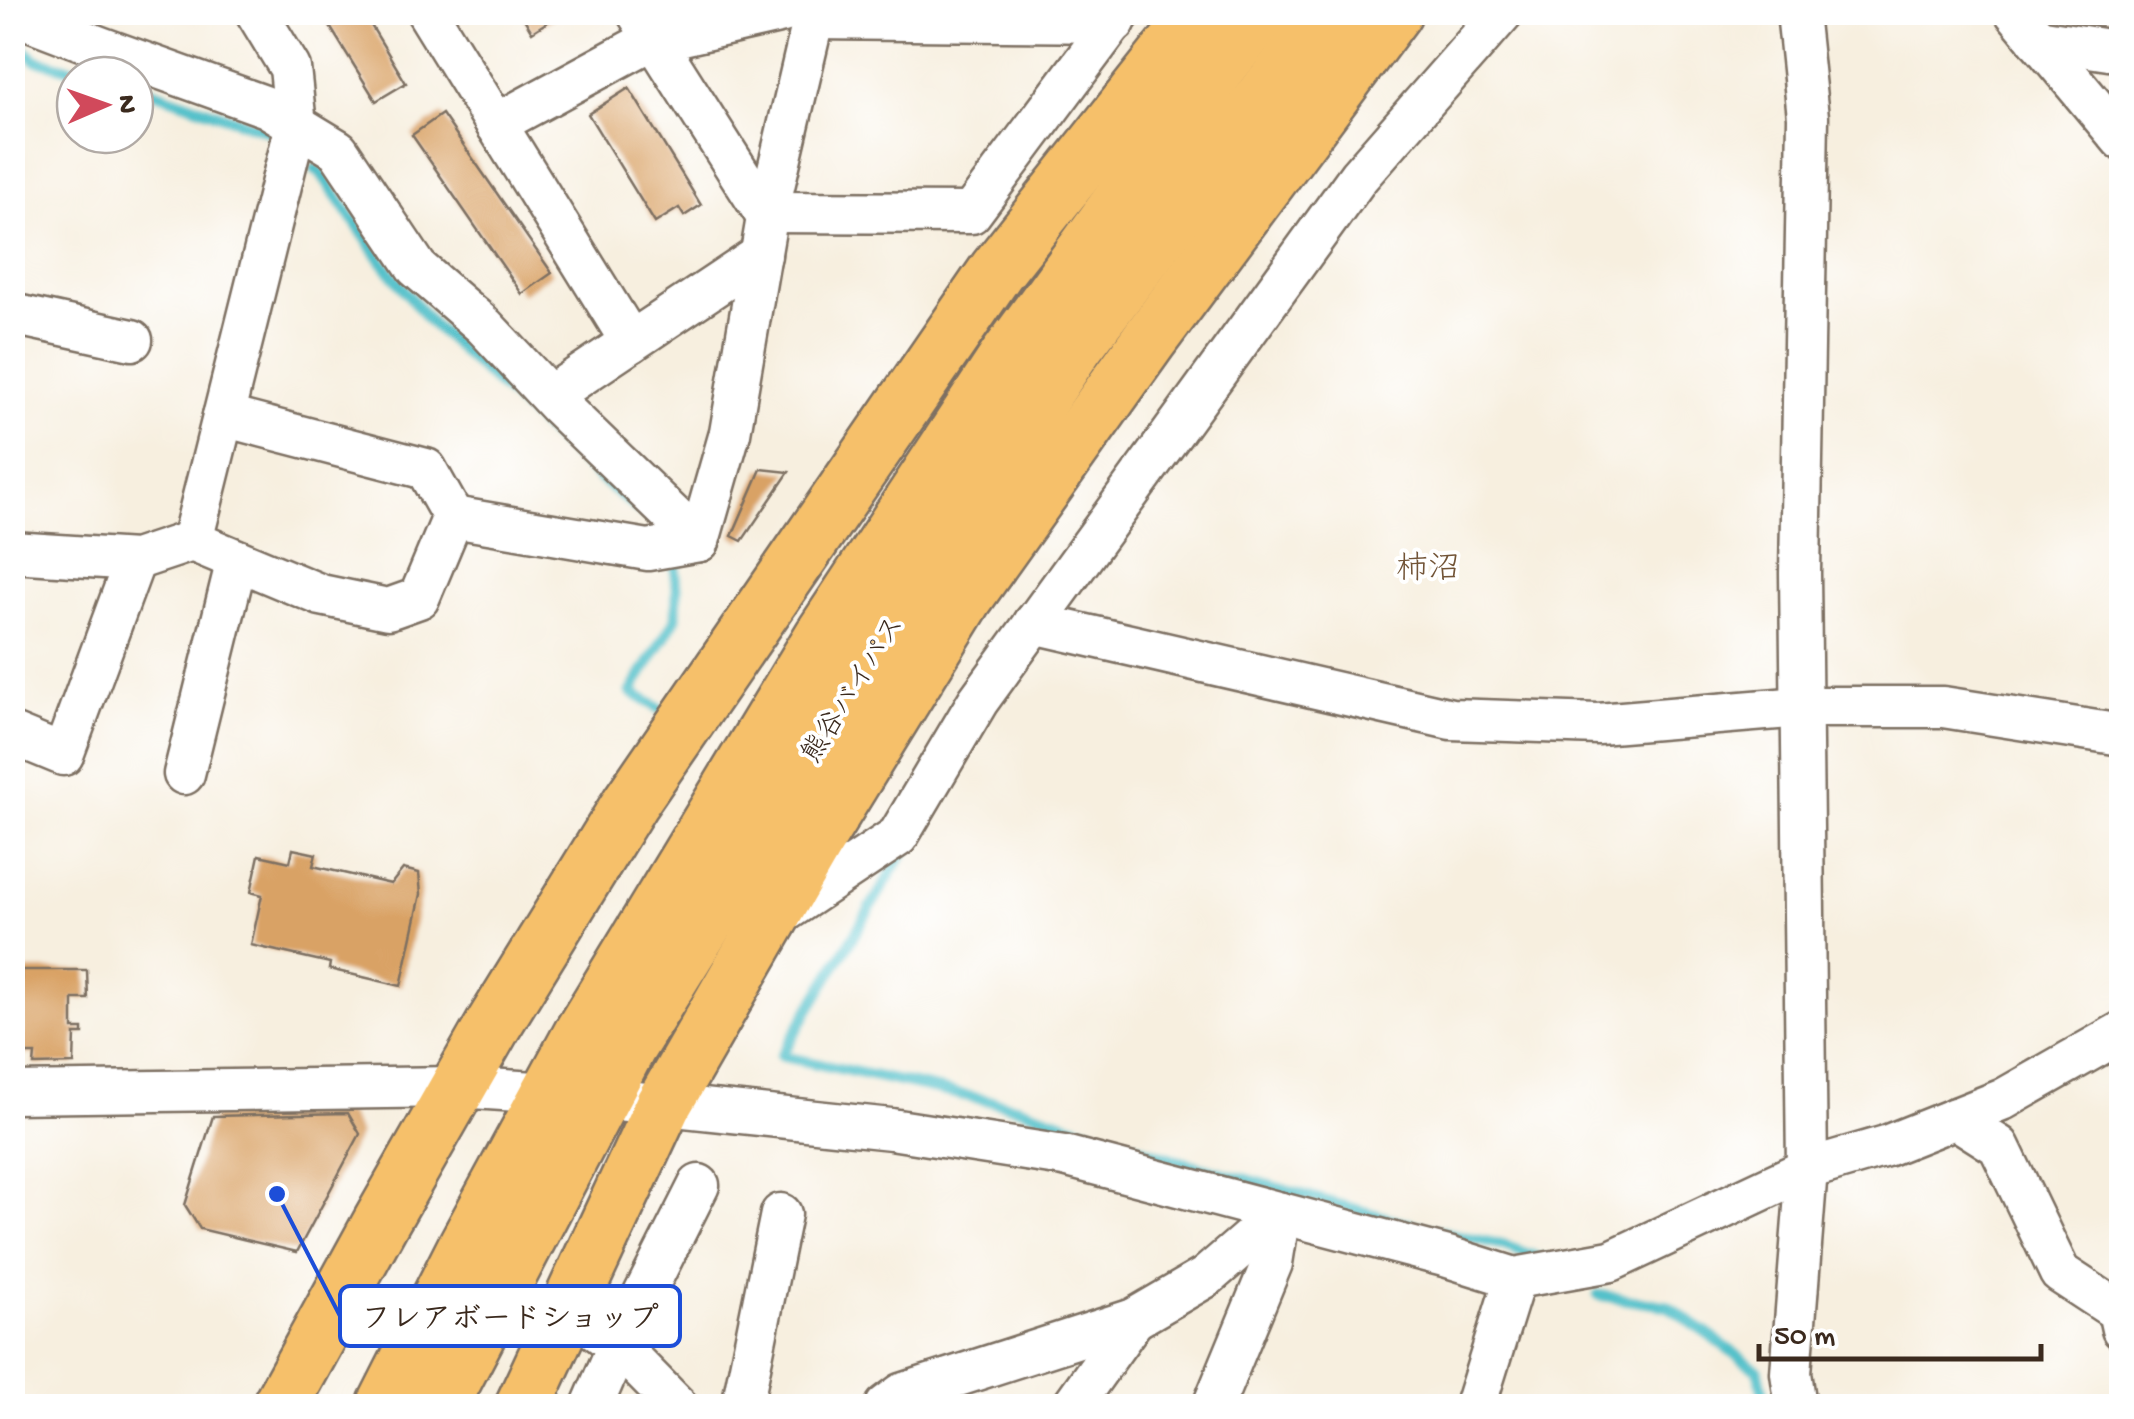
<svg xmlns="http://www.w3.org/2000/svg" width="2134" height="1419" font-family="'Gochi Hand','Klee One',sans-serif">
  <rect width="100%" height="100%" fill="#fff"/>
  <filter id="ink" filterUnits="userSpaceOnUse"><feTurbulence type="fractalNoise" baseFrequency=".01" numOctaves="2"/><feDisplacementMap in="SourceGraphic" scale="20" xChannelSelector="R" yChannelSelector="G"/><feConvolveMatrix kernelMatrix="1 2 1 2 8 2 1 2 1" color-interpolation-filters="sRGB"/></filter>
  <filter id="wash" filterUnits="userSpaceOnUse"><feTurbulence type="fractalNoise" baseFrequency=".0048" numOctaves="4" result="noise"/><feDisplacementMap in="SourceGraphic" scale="40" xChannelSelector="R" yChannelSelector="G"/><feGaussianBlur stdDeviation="2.25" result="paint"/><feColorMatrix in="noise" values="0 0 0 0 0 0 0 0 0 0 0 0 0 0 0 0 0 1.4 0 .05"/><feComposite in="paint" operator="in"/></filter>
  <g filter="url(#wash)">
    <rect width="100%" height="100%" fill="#f7efdf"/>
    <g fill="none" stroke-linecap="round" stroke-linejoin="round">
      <g stroke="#54c1ca" stroke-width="11">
        <path d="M12 40 36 60 95 75"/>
        <path d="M135 85 268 131"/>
        <path d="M315 169 320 172 380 259 430 322 599 478 644 514"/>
        <path d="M665 712 631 692 676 618 677 588 674 553"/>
        <path d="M904 852 781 1056 1018 1107 1179 1161 1413 1225 1502 1245 1545 1260"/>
        <path d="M1598 1295 1668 1306 1758 1370 1766 1406"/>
      </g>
    </g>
    <g id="blocks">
      <g fill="#d9a265">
        <path d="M321 12H363L406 83 376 101Z"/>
        <path d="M520 12H563L532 32Z"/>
        <path d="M629 88 701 205 684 216 679 208 655 223 588 114Z"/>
        <path d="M442 114 552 273 522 294 412 135Z"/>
        <path d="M761 469 789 472 742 541 732 536Z"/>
        <path d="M293 849 316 854 313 866 391 884 403 869 419 873 421 894 401 986 329 969 330 963 251 945 262 895 251 892 259 855 290 862Z"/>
        <path d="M21 970H87L88 999H73V1029H83V1034H75L74 1064 34 1065 35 1054H22Z"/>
        <path d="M348 1113 360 1134 297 1252 200 1229 185 1205 213 1116Z"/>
      </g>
    </g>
  </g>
  <g filter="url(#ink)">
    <use href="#blocks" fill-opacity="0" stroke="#7d6f62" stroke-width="2.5"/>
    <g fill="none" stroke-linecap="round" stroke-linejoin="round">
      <g stroke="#7d6f62" stroke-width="45">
        <g id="minor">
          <path d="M18 12 32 21 100 47 267 107 338 150 417 268 484 326 557 404 699 541"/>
          <path d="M427 12 631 342"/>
          <path d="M637 12 767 217"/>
          <path d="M2015 12 2122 140"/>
          <path d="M814 19 1115 22"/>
          <path d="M2037 39 2122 52"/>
          <path d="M496 124 653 39 678 36 783 12"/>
          <path d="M768 212 971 213 1121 12"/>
          <path d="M12 314 132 340"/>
          <path d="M550 396 761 255"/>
          <path d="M223 416 426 469 453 517"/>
          <path d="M192 541 296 125 290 68 256 12"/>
          <path d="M699 541 730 433 768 212 815 12"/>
          <path d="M12 552 135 560 192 541 321 595 388 609 419 598 453 517 648 550 699 541"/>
          <path d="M1034 623 1451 719 1598 724 1801 707H1943L2122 735"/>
          <path d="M12 734 63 755 135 560"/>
          <path d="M184 774 237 560"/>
          <path d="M775 918 898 836 978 701 1359 176 1503 12"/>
          <path d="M12 1093 457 1087 551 1093 891 1129 1064 1156 1448 1257 1515 1278 1611 1261 1807 1169 1886 1146 2004 1099 2122 1032"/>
          <path d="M1955 1118 1999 1146 2060 1273 2118 1311 2122 1329"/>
          <path d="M568 1308 618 1346 677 1406"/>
          <path d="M592 1406 618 1346 699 1185"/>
          <path d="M742 1406 781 1214"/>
          <path d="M886 1406 902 1394 1134 1319 1206 1277 1280 1213"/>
          <path d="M1072 1406 1134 1319"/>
          <path d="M1213 1406 1272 1263 1280 1213"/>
          <path d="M1475 1406 1515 1278"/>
          <path d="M1796 1406 1791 1373 1807 1169 1800 573 1808 117 1797 12"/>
        </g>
      </g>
      <g stroke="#7d6f62" stroke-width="60">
        <g id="trunk">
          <path d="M280 1406 381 1222 494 1024 630 803 997 270 1201 12"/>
          <path d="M385 1406 467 1244 583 1031 822 637 1008 356 1220 65 1261 12"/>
          <path d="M440 1406 628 1047 884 634 1076 345 1329 12"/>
          <path d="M523 1406 663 1105 814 843 965 598 1149 340 1394 12"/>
        </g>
      </g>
      <use href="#minor" stroke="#fff" stroke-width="40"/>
      <use href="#trunk" stroke="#f6c06b" stroke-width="55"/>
    </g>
  </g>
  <g text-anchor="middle" stroke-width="8" stroke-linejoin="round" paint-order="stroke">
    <g font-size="28" fill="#3b2a1e" stroke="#fff">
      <text transform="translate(851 688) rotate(-58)" y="10">熊谷バイパス</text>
    </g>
    <g font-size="32" fill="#725437" stroke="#fff">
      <text x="1428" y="577">柿沼</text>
    </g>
  </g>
  <path fill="none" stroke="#1d4ed8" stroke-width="4" d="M277 1194L340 1316"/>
  <circle fill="#1d4ed8" stroke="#fff" stroke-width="4" cx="277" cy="1194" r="10"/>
  <rect fill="#fff" stroke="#1d4ed8" stroke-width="4" x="340" y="1286" width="340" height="60" rx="10"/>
  <g font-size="30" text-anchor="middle" font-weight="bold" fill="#3b2a1e">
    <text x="510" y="1327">フレアボードショップ</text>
  </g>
  <rect width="2134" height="1419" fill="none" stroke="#fff" stroke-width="50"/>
  <g transform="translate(105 105) rotate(88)"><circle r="48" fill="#ffffff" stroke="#b1aaa5" stroke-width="2.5"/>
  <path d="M0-8L18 38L0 25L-18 38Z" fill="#d1495b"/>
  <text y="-15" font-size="28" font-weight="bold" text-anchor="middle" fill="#3b2a1e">N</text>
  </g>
  <path d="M1759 1344v15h282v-15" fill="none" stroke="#3b2a1e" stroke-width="5"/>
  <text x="1774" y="1344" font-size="30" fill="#3b2a1e" stroke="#ffffff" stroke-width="8" paint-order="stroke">50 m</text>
</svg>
